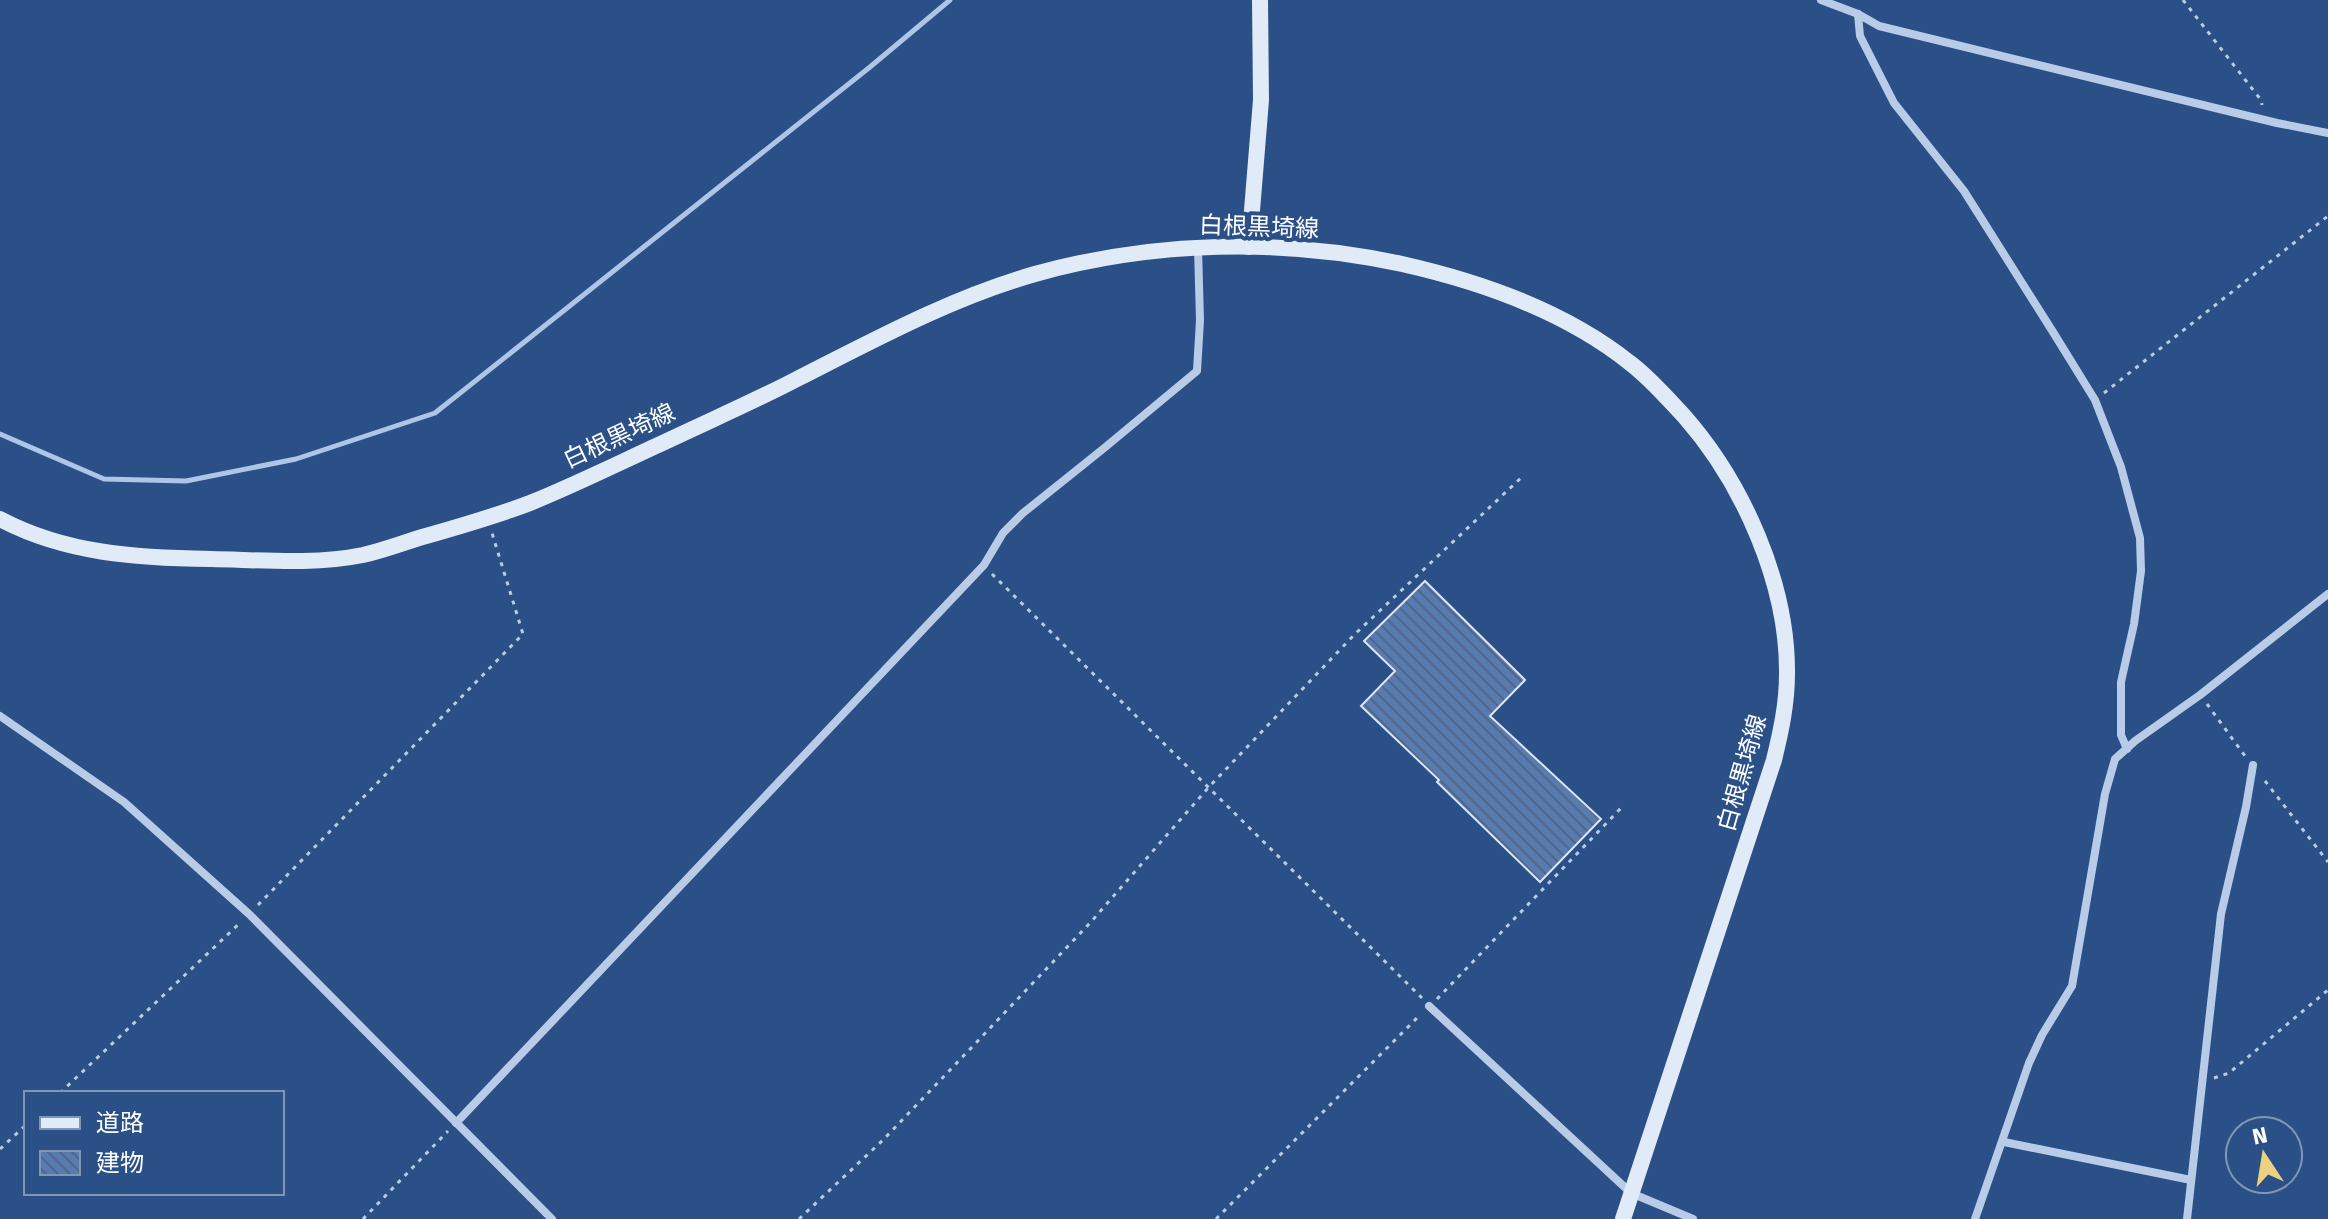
<svg xmlns="http://www.w3.org/2000/svg" width="2328" height="1219" font-family="'Fira Sans','Noto Sans JP',sans-serif">
  <defs>
    <pattern id="building-back-hatch" width="6" height="6" patternUnits="userSpaceOnUse" patternTransform="scale(2)"><rect width="6" height="6" fill="#587bb0"/><path d="M-1 5l2 2M0 0l6 6M5-1l2 2" fill="none" stroke="#536683"/></pattern>
  </defs>
  <rect width="100%" height="100%" fill="#2b5087"/>
  <g fill="none" stroke-linecap="round" stroke-linejoin="round">
    <path stroke="#adc6e7" stroke-width="5" d="M0 434 104 479 186 481 296 459 435 413 870 67 950 0"/>
  </g>
  <path fill="url(#building-back-hatch)" stroke="#dbe6f6" stroke-width="2" d="M1425 581 1525 680 1490 716 1601 819 1540 882 1437 782 1439 780 1361 706 1395 671 1364 641Z"/>
  <g fill="none" stroke-linecap="round" stroke-linejoin="round">
    <g stroke="#b8cce7" stroke-width="3" stroke-dasharray="4 6" stroke-linecap="butt">
      <path d="M2183 0 2261 100 2262 105"/>
      <path d="M2104 393 2328 216"/>
      <path d="M992 574 1422 998"/>
      <path d="M2207 704 2245 756"/>
      <path d="M2265 781 2328 862"/>
      <path d="M258 905 523 634 492 533"/>
      <path d="M1437 999 1623 806"/>
      <path d="M2214 1078 2229 1073 2328 990"/>
      <path d="M60 1093 241 922"/>
      <path d="M0 1149 26 1125"/>
      <path d="M363 1219 448 1131"/>
      <path d="M799 1219 883 1140 972 1047 1090 923 1208 788 1354 635 1524 475"/>
      <path d="M1216 1219 1420 1015"/>
    </g>
    <g stroke="#b8cce7" stroke-width="8">
      <path d="M1821 0 1858 14 1879 26 2277 123 2328 133"/>
      <path d="M1858 14 1860 36 1894 103 1964 191 2053 332 2095 400 2121 467 2140 538 2141 571 2134 624 2121 682V735L2127 749"/>
      <path d="M0 716 124 802 249 914 552 1219"/>
      <path d="M1429 1006 1631 1193 1693 1219"/>
      <path d="M456 1123 984 565 1003 533 1023 513 1103 449 1197 371 1200 320 1198 248"/>
      <path d="M2004 1142 2191 1180"/>
      <path d="M1975 1219 2029 1063 2042 1035 2072 986 2105 794 2115 759 2135 741 2200 695 2328 594"/>
      <path d="M2187 1219 2221 914 2246 807 2253 765"/>
    </g>
    <g stroke="#e1eaf7" stroke-width="16">
      <path d="M1249 247 1261 100 1260 0"/>
      <path d="M0 519C66 554 138 558 211 559 261 560 314 565 363 555 385 550 405 542 426 536 461 526 496 516 530 503 577 484 623 461 669 440 711 420 755 401 797 379 874 340 951 298 1035 274 1153 241 1282 238 1402 264 1482 282 1565 311 1630 363 1650 378 1667 398 1684 416 1743 483 1788 584 1787 674 1787 704 1781 731 1774 760L1623 1219"/>
    </g>
  </g>
  <g text-anchor="middle" stroke-width="8" stroke-linejoin="round" paint-order="stroke">
    <g font-size="24" fill="#fff" stroke="#2b5087">
      <text transform="translate(1259 227) rotate(2)" y="8">白根黒埼線</text>
      <text transform="translate(619 436) rotate(-25)" y="8">白根黒埼線</text>
      <text transform="translate(1742 773) rotate(-74)" y="8">白根黒埼線</text>
    </g>
  </g>
  <rect x="24" y="1091" width="260" height="104" fill="#2b5087" stroke="#8096b7" stroke-width="2"/>
  <rect x="40" y="1117" width="40" height="12" fill="#e1eaf7" stroke="#8096b7" stroke-width="2"/>
  <text x="96" y="1131" font-size="24" fill="#ffffff">道路</text>
  <rect x="40" y="1151" width="40" height="24" fill="url(#building-back-hatch)" stroke="#8096b7" stroke-width="2"/>
  <text x="96" y="1171" font-size="24" fill="#ffffff">建物</text>
  <g transform="translate(2264 1155) rotate(348)"><circle r="38" fill="#2b5087" stroke="#8096b7" stroke-width="2"/>
  <path d="M0-6L14 30L0 20L-14 30Z" fill="#edd180"/>
  <text y="-12" font-size="22" font-weight="bold" text-anchor="middle" fill="#ffffff">N</text>
  </g>
</svg>
